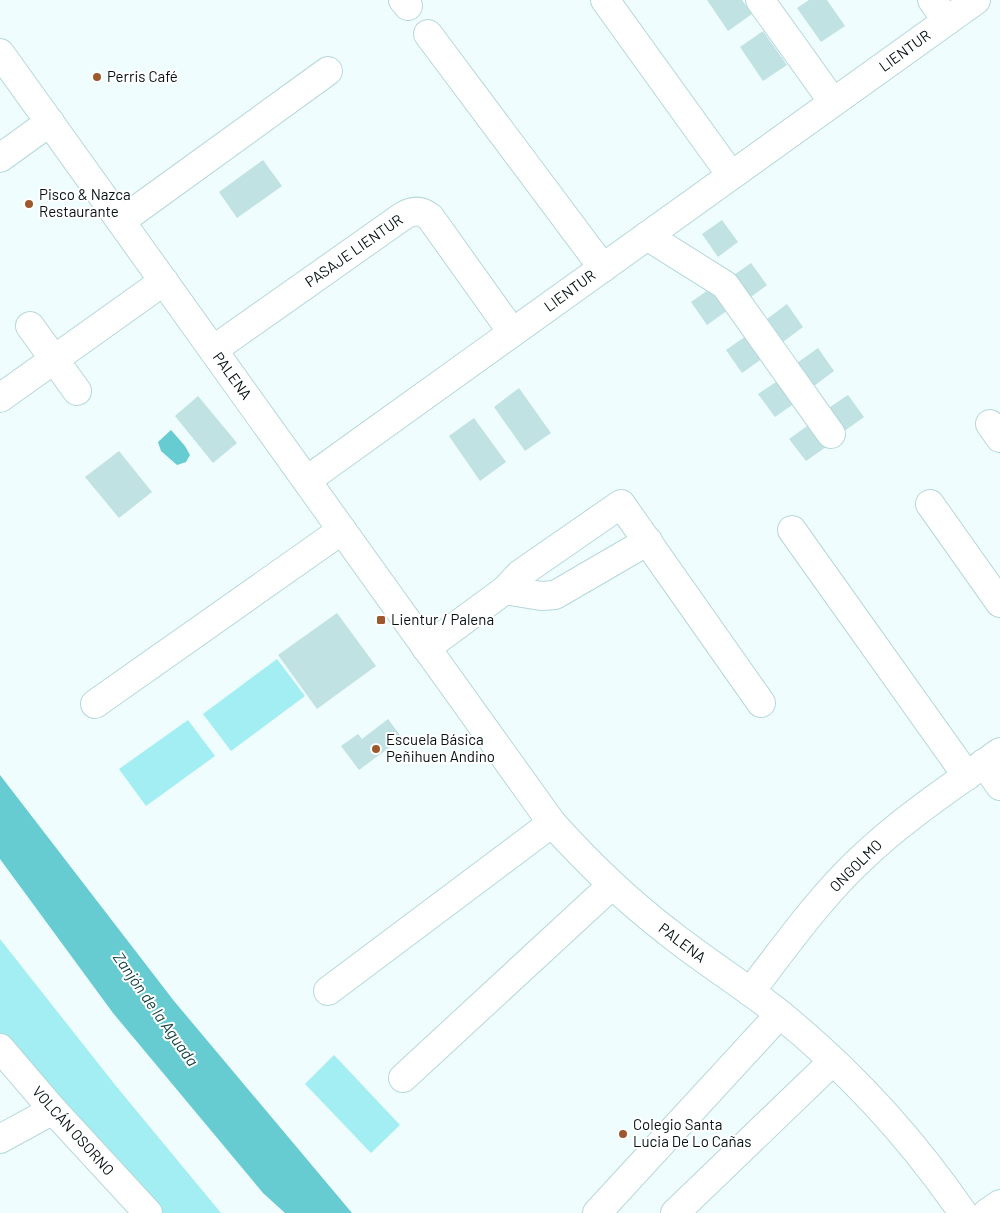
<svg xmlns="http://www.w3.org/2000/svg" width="1000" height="1213" font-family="Barlow,sans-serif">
  <rect width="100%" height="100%" fill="#f0fdfe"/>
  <g fill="#a2eef3">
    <path d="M277 659 305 696 231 751 203 714Z"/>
    <path d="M188 720 215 756 146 806 119 769Z"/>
    <path d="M0 939 116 1086 221 1213H153L0 1038Z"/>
    <path d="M334 1055 400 1125 371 1153 305 1084Z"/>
  </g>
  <g fill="#67ccd1">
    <path d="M171 430 185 446 190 455 186 462 177 465 161 451 158 442Z"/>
    <path d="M0 775 174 1001 352 1213H285L263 1193 113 1013 0 859Z"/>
  </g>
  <g fill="#c0e2e3">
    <path d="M707 0H742L752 14 728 31Z"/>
    <path d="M809 0H827L845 26 821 42 797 8Z"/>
    <path d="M763 31 787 65 763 81 740 47Z"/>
    <path d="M263 160 282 186 237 218 219 192Z"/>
    <path d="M722 220 738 242 718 257 702 234Z"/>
    <path d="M751 263 767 285 747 300 731 277Z"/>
    <path d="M711 288 728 310 707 325 691 302Z"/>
    <path d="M787 304 803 327 783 342 767 319Z"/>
    <path d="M746 336 763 358 742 373 726 350Z"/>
    <path d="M818 348 834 371 814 386 797 363Z"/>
    <path d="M779 380 795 403 775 417 758 394Z"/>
    <path d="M519 388 551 433 525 451 494 407Z"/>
    <path d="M848 395 864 417 843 432 827 409Z"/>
    <path d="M198 396 237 443 213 463 175 416Z"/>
    <path d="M474 418 506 462 480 481 449 436Z"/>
    <path d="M810 424 826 447 806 461 789 439Z"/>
    <path d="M119 451 152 492 119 518 85 477Z"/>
    <path d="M337 613 376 666 317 709 278 655Z"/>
    <path d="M388 719 402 738 359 770 341 746 358 734 362 739Z"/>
  </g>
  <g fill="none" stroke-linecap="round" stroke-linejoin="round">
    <g stroke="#b6d8d9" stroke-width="30">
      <g id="minor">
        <path d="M403 0 408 6"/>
        <path d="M605 0 731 175"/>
        <path d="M760 0 833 102"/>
        <path d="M932 0 947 21"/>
        <path d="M428 34 603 268"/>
        <path d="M0 53 552 823C588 863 625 899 668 932 704 961 745 986 781 1015 851 1072 912 1139 963 1213"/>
        <path d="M0 158 50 122"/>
        <path d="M121 221 328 71"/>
        <path d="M647 236 725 285 831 434"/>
        <path d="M30 326 77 391"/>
        <path d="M213 350 403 216C413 210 421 210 430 217L512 332"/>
        <path d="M0 398 164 281"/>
        <path d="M990 424 1000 438"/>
        <path d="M307 480 976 0"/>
        <path d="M930 504 1000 603"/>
        <path d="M792 530 967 776"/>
        <path d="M505 590 541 596 555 595 648 541"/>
        <path d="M426 648 505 590 520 574 621 504 761 703"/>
        <path d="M95 704 342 530"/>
        <path d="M984 763 1000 786"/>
        <path d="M328 991 552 823"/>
        <path d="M750 992C785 947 819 898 862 858 904 818 953 786 1000 752"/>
        <path d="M0 1048 53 1110 148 1213"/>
        <path d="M403 1078 612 885"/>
        <path d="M0 1139 53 1110"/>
        <path d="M597 1213 780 1014"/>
        <path d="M675 1213 833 1061"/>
        <path d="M987 1213 1000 1204"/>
      </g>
    </g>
    <use href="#minor" stroke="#fff" stroke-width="28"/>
  </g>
  <g fill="#9d582d" stroke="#fff" stroke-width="2">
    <circle cx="97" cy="77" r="5"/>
    <circle cx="29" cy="204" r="5"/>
    <rect x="376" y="615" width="10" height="10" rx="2.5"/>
    <circle cx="376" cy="749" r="5"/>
    <circle cx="623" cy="1134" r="5"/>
  </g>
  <g text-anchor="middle" stroke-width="4" stroke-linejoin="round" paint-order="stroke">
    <g font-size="15" fill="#061112" stroke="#fff">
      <text transform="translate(905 51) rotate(-36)" y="5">LIENTUR</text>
      <text transform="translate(354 251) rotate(-35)" y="5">PASAJE LIENTUR</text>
      <text transform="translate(570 291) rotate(-36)" y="5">LIENTUR</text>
      <text transform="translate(232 376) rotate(54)" y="5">PALENA</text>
      <text transform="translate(856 866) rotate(-45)" y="5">ONGOLMO</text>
      <text transform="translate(682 943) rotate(37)" y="5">PALENA</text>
      <text transform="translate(73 1131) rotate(48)" y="5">VOLCÁN OSORNO</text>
    </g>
    <g font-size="15" fill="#061112" stroke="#fff" text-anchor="start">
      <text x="107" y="82">Perris Café</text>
      <text x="39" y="200">Pisco &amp; Nazca<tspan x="39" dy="17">Restaurante</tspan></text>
      <text x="391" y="625">Lientur / Palena</text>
      <text x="386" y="745">Escuela Básica<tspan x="386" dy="17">Peñihuen Andino</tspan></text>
      <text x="633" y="1130">Colegio Santa<tspan x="633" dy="17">Lucia De Lo Cañas</tspan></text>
    </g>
    <g font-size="16" font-style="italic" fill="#144346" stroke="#fff">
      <text transform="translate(156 1009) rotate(55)" y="6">Zanjón de la Aguada</text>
    </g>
  </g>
</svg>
